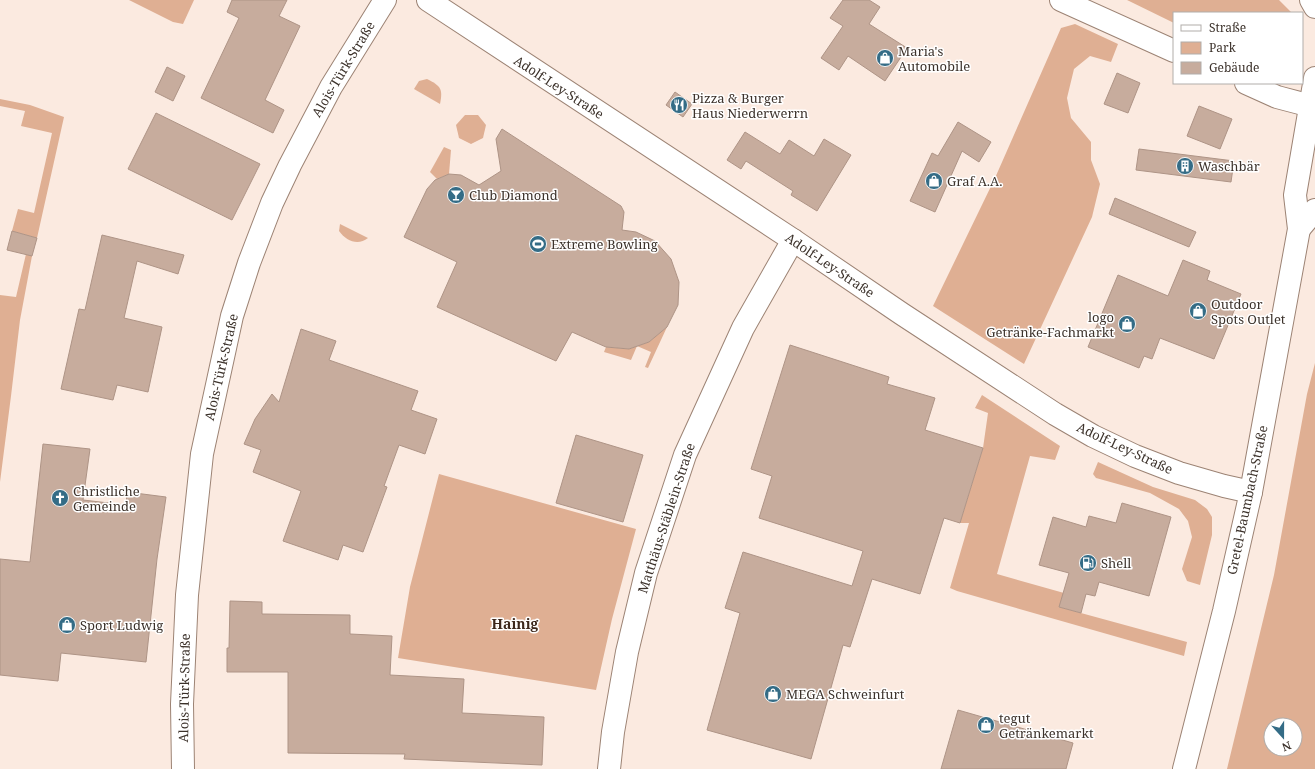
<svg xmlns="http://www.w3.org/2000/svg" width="1315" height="769" font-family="'Noto Serif',serif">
  <rect width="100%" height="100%" fill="#fbeae0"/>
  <g fill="#dfaf93" fill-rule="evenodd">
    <path d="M129 0H194L183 24 173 22Z"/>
    <path d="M1127 0H1279L1292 13H1174V23Z"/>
    <path d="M1075 24 1118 44 1111 62 1090 56 1074 69 1067 98 1071 118 1091 142V160L1100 184 1092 217 1024 364 933 306 995 178 1061 28Z"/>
    <path d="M427 79C441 86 443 89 440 104L414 89 419 81Z"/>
    <path d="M0 99 30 105 64 117 37 238 12 231 18 209 34 213 52 133 21 126 25 111 0 106Z"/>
    <path d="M465 115H478L486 125 483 138 471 144 459 138 456 125Z"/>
    <path d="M444 147 451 150 449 174 437 179 430 172Z"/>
    <path d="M340 224 368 238C358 246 346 241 339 231Z"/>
    <path d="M26 254 32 256 20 320 11 396 0 482V295L16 297Z"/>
    <path d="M667 327 648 368 645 367 651 352 637 346 631 360 604 352 606 347 629 349 649 342Z"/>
    <path d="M1315 363V769H1227L1274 575 1307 394ZM1271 725H1295V749H1271Z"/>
    <path d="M982 395 1060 446 1055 460 1030 456 997 574 1064 593 1059 607 1187 642 1184 656 957 591 950 588 969 523H960L983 448 988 413 975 408Z"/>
    <path d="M1098 462 1153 487 1195 500 1207 509 1212 517V535L1200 585 1187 581 1182 569 1192 537 1188 521 1179 509 1150 493 1096 478 1093 474Z"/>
    <path d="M439 474 636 529 612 619 596 690 398 658 410 587Z"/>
  </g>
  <g fill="#c7ac9d" stroke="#ae9486">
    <path d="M232 0H287L279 16 300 26 265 100 284 110 273 133 201 98 239 18 227 12Z"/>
    <path d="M843 0H869L880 7 869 24 907 48 885 81 848 56 839 70 821 58 843 26 830 18Z"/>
    <path d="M167 67 185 76 173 101 155 92Z"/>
    <path d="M1117 73 1140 83 1128 113 1104 104Z"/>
    <path d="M675 92 692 104 683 117 666 105Z"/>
    <path d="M1199 106 1232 119 1220 149 1187 136Z"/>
    <path d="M156 113 260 164 232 220 128 169Z"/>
    <path d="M958 122 991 142 979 162 962 151 935 212 910 201 932 153 938 156Z"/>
    <path d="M502 129 621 206 624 212 622 230 636 232 655 241 671 259 679 282 678 305 667 327 649 342 629 349 606 347 572 332 556 361 437 307 457 262 404 237 427 189 435 180 449 174 461 175 479 185 501 171 496 139Z"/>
    <path d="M745 132 780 154 789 140 814 156 824 139 851 155 817 211 791 195 793 191 746 161 741 169 727 160Z"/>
    <path d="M1139 149 1234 161 1231 182 1136 170Z"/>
    <path d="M1115 198 1196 232 1189 247 1109 214Z"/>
    <path d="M12 231 37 238 32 256 7 250Z"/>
    <path d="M102 235 184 255 178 274 137 261 124 318 162 327 148 392 117 385 113 400 61 389 79 309 85 310Z"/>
    <path d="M1183 260 1210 271 1207 280 1241 294 1214 359 1160 338 1152 359 1144 356 1139 368 1088 347 1118 275 1168 296Z"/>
    <path d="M301 329 336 341 329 360 418 391 411 410 437 419 425 454 399 445 384 486 387 487 363 552 343 545 338 560 283 541 301 491 253 472 261 450 244 444 255 419 272 394 279 402Z"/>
    <path d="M790 345 889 377 887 384 935 398 925 430 983 448 960 523 944 518 920 594 872 579 850 647 843 645 811 759 707 730 740 613 725 608 743 552 852 586 863 551 759 518 772 476 751 469Z"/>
    <path d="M576 435 643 455 623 522 556 503Z"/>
    <path d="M43 444 90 449 83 500 126 505 127 492 166 497 157 559 146 662 61 653 58 681 0 675V559L30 562Z"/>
    <path d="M1122 503 1171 517 1149 596 1099 582 1095 596 1086 594 1081 613 1059 607 1069 573 1039 565 1053 517 1086 527 1089 516 1116 523Z"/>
    <path d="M230 601 262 602V614L350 615V634L392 636 390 675 464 679 462 713 544 717 542 765 404 759 405 754 288 753V672H227V648H229Z"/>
    <path d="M958 710 1073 743 1066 769H941Z"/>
  </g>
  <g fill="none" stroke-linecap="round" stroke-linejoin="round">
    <g stroke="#9c8374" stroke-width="24">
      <g id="minor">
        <path d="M428 0 793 240 902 314 1055 414 1093 436 1135 456 1179 473 1224 486 1251 492"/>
        <path d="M1061 0 1174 51"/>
        <path d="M1311 0 1315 7"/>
        <path d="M1246 83 1277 97 1315 107"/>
        <path d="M1299 229 1315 210"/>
        <path d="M183 769 182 704 187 595 202 454 232 316 249 263 272 203 290 165 331 87 385 0"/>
        <path d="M609 769 613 732 627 652 646 573 685 455 743 328 793 240"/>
        <path d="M1184 769 1224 611 1251 492 1299 229 1295 195 1315 78"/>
      </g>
    </g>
    <use href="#minor" stroke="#fff" stroke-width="22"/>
  </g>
  <defs>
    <g id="shop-disc" transform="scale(0.9)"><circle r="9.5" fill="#346c86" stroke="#fff"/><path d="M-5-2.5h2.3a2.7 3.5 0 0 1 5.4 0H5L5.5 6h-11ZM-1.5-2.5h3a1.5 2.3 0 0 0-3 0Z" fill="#fff"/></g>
    <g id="restaurant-disc" transform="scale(0.9)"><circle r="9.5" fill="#346c86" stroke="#fff"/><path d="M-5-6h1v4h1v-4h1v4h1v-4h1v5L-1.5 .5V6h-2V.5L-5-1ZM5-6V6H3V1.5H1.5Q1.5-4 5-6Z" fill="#fff"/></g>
    <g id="building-disc" transform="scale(0.9)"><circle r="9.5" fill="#346c86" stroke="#fff"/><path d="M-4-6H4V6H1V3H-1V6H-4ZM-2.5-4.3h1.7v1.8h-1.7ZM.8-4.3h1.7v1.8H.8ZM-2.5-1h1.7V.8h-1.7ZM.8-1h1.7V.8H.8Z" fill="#fff"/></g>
    <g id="bar-disc" transform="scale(0.9)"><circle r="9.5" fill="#346c86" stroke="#fff"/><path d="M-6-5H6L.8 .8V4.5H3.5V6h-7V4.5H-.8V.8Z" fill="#fff"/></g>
    <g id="stadium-disc" transform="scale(0.9)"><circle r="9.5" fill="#346c86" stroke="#fff"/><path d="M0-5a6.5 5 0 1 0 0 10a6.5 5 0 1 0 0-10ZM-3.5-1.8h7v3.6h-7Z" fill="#fff"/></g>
    <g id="church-disc" transform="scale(0.9)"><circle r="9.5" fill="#346c86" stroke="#fff"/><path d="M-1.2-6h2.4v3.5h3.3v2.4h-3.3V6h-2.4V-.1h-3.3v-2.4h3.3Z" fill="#fff"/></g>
    <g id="fuel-disc" transform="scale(0.9)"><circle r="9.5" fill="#346c86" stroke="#fff"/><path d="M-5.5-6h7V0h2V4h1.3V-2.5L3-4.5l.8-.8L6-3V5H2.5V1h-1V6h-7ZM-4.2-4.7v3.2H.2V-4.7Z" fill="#fff"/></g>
  </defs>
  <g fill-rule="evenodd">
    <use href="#shop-disc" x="885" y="58"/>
    <use href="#restaurant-disc" x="679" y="105"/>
    <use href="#building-disc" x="1185" y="166"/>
    <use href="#shop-disc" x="934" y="181"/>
    <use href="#bar-disc" x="456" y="195"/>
    <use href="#stadium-disc" x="538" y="244"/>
    <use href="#shop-disc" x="1198" y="311"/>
    <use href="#shop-disc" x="1127" y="324"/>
    <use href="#church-disc" x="60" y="498"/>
    <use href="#fuel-disc" x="1088" y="563"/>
    <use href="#shop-disc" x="67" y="625"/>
    <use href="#shop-disc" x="773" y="694"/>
    <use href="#shop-disc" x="986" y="725"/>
  </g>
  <g text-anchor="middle" stroke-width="3" stroke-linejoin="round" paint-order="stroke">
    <g font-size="13" fill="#3c322b" stroke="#fff" text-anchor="start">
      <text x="898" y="56">Maria's<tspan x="898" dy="15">Automobile</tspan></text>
      <text x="692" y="103">Pizza &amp; Burger<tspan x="692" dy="15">Haus Niederwerrn</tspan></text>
      <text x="1198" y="171">Waschbär</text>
      <text x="947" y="186">Graf A.A.</text>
      <text x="469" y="200">Club Diamond</text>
      <text x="551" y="249">Extreme Bowling</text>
      <text x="1211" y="309">Outdoor<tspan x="1211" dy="15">Spots Outlet</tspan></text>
      <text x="1114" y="322" text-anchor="end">logo<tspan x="1114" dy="15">Getränke-Fachmarkt</tspan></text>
      <text x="73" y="496">Christliche<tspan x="73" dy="15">Gemeinde</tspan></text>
      <text x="1101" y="568">Shell</text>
      <text x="80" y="630">Sport Ludwig</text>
      <text x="786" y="699">MEGA Schweinfurt</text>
      <text x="999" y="723">tegut<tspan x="999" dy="15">Getränkemarkt</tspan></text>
    </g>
    <g font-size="13" fill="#3c322b" stroke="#fff">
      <text transform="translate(343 69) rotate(-59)" y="5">Alois-Türk-Straße</text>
      <text transform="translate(559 87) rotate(33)" y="5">Adolf-Ley-Straße</text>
      <text transform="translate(830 265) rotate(34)" y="5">Adolf-Ley-Straße</text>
      <text transform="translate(221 367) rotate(-77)" y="5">Alois-Türk-Straße</text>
      <text transform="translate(1125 448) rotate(25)" y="5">Adolf-Ley-Straße</text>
      <text transform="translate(1247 500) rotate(-78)" y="5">Gretel-Baumbach-Straße</text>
      <text transform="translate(666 518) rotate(-72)" y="5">Matthäus-Stäblein-Straße</text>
      <text transform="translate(184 688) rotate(-89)" y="5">Alois-Türk-Straße</text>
    </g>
    <g font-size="14" font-weight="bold" fill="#3c271b" stroke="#fff">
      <text x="515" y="629">Hainig</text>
    </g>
  </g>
  <rect x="1173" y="12" width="130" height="72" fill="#ffffff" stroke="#b1adaa"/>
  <rect x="1181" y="25" width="20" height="6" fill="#ffffff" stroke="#b1adaa"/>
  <text x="1209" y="32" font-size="12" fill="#3c322b">Straße</text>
  <rect x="1181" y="42" width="20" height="12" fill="#dfaf93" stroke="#b1adaa"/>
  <text x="1209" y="52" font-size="12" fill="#3c322b">Park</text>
  <rect x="1181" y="62" width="20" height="12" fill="#c7ac9d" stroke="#b1adaa"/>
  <text x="1209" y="72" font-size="12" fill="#3c322b">Gebäude</text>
  <g transform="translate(1283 737) rotate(159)"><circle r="19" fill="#ffffff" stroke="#b1adaa"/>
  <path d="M0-3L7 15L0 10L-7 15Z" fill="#346c86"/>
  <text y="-6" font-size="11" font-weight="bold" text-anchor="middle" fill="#3c322b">N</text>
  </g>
</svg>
